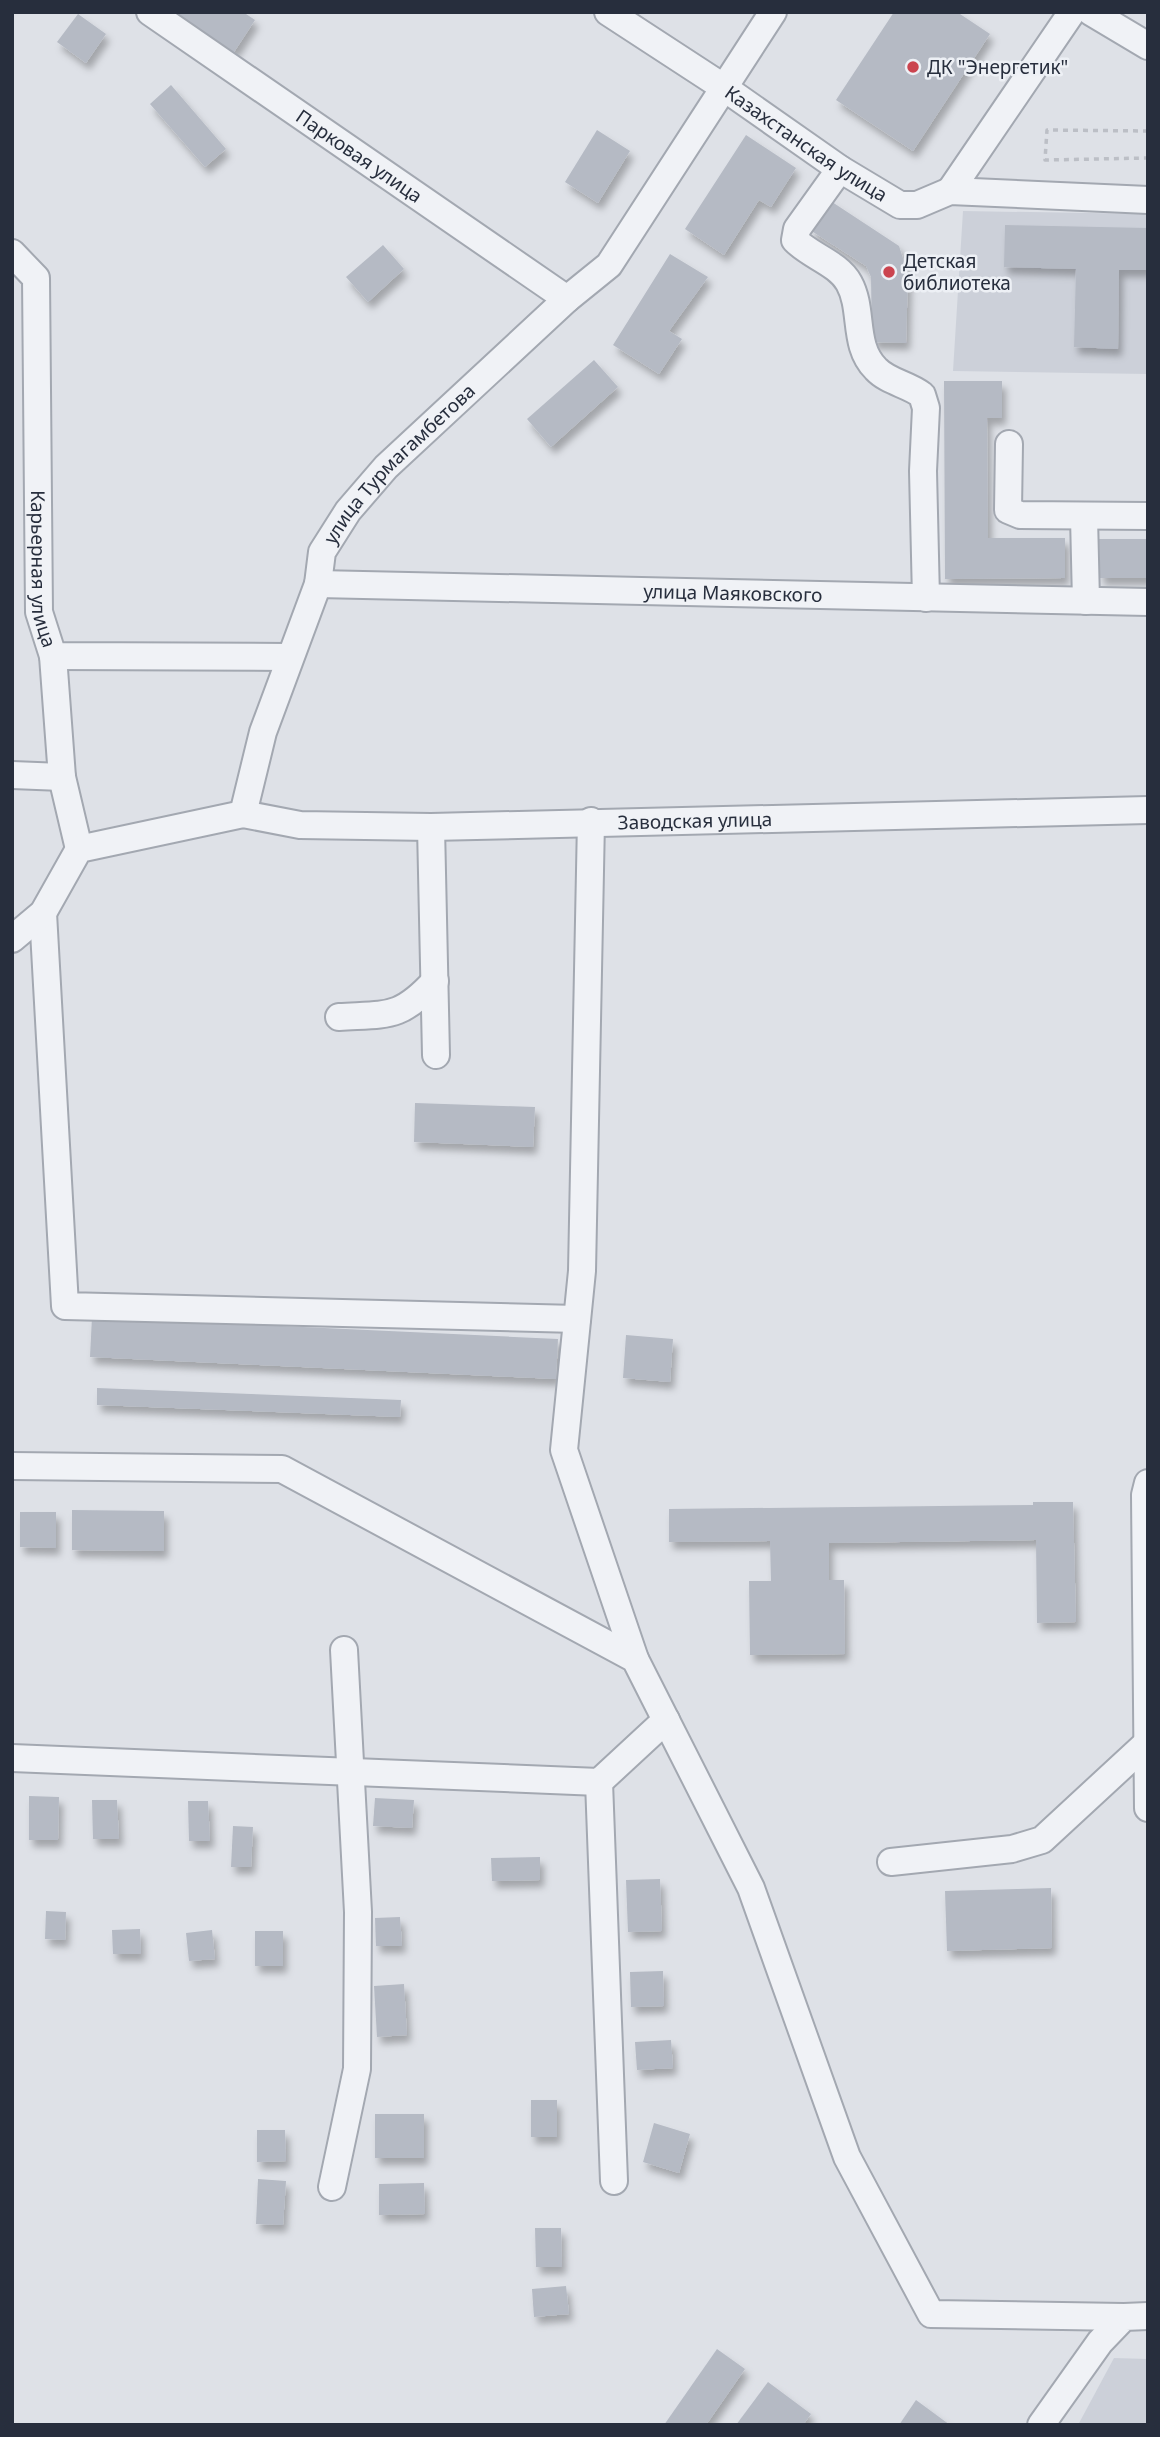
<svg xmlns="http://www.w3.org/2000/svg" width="1160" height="2437" font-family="'Noto Sans',sans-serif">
  <defs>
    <filter id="shadow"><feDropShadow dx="4" dy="7" stdDeviation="3.5" flood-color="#0004"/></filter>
  </defs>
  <rect width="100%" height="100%" fill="#dee1e7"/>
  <g fill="#ccd0d9">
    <path d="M963 211 1148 214V374L953 371Z"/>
    <path d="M1114 2358 1148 2359V2425H1078Z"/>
  </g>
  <g fill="#b5bac4" filter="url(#shadow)">
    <path d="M174 12H243L255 20 234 52Z"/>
    <path d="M894 12H957L990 34 913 151 836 100Z"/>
    <path d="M78 14 106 34 86 63 57 42Z"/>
    <path d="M171 85 226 149 205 167 150 104Z"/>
    <path d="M597 130 630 151 598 203 565 182Z"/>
    <path d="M746 135 796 168 771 207 759 200 724 255 685 229Z"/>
    <path d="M829 200 899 246 908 274 906 343 872 342 871 277 866 266 810 230Z"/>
    <path d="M1005 225 1148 228V270H1119L1118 349 1074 347 1076 269 1004 267Z"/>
    <path d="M383 245 404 269 368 302 346 277Z"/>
    <path d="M670 254 708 277 669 331 682 339 659 374 613 345Z"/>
    <path d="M594 360 618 387 551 447 527 419Z"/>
    <path d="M944 381H1002V418H987L988 538H1065V578L945 579Z"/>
    <path d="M1099 539H1148V578H1100Z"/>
    <path d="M415 1103 535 1107 533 1147 414 1142Z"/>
    <path d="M92 1317 558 1339 556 1379 90 1357Z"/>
    <path d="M626 1335 673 1339 670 1382 623 1378Z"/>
    <path d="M97 1388 401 1400 400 1417 97 1405Z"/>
    <path d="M1033 1502H1073L1076 1622 1037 1623 1036 1540 829 1543V1580H844L845 1654 750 1655 749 1581H771L770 1541 669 1542V1509L1033 1505Z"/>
    <path d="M72 1510 164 1511V1551L72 1550Z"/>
    <path d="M20 1512H56V1548L20 1547Z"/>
    <path d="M29 1796 59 1797 58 1840H29Z"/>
    <path d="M375 1798 414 1800 412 1828 373 1826Z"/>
    <path d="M92 1800H117L119 1839H93Z"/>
    <path d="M188 1801H208L210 1841H189Z"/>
    <path d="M233 1826 253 1827 251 1867H231Z"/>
    <path d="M540 1857V1880L492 1881 491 1858Z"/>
    <path d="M660 1879 662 1931 628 1932 626 1880Z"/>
    <path d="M1051 1888 1052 1948 947 1951 945 1891Z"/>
    <path d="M46 1911 66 1912 65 1940 45 1939Z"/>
    <path d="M400 1917 402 1946H376L375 1918Z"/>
    <path d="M140 1929 141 1954H113L112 1930Z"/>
    <path d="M212 1930 215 1959 189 1961 186 1933Z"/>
    <rect x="255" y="1931" width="28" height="35"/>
    <path d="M663 1971 664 2006 631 2007 630 1972Z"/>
    <path d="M404 1984 407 2035 377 2037 374 1986Z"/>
    <path d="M671 2040 673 2068 637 2070 635 2042Z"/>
    <rect x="531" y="2100" width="26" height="37"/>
    <rect x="375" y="2114" width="49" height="44"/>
    <path d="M654 2123 690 2134 679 2173 643 2162Z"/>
    <path d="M257 2130H285L286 2161 257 2162Z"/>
    <path d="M258 2179 286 2181 283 2225 256 2224Z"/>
    <path d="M424 2183 425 2214 379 2215V2184Z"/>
    <path d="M535 2228H561L562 2267H536Z"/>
    <path d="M566 2286 569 2314 534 2317 532 2289Z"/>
    <path d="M717 2349 745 2369 706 2425H664Z"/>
    <path d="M768 2382 811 2414 803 2425H736Z"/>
    <path d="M916 2400 950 2425H899Z"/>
  </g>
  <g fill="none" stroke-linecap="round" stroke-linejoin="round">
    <g stroke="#a3a8b1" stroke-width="30">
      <g id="minor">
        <path id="s1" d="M150 12 567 299"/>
        <path id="s2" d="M608 12 723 87 840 169 900 205H917L950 191 1148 200"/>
        <path d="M1091 12 1148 46"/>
        <path d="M840 169 797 229 795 240C810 256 838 263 849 283 864 310 852 345 876 369 888 382 908 384 922 395L926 408 923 471 926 598"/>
        <path d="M950 191 1072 12"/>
        <path id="s3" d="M12 253 36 278 39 612 53 656 289 657"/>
        <path d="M1009 444 1008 510 1020 515 1148 516"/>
        <path d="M1084 517 1086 601"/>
        <path id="s4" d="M318 584 1148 602"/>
        <path d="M53 656 62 777 79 849"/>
        <path d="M12 775 62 777"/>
        <path id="s5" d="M243 814 300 825 431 827 1148 810"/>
        <path d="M591 821 582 1271 564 1450 635 1659"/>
        <path d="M431 827 436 1055"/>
        <path d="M43 913 65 1306 577 1319"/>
        <path id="s6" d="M12 939 43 913 79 849 243 814 263 732 318 584 322 552 348 511 386 467 567 299 609 265 773 12"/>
        <path d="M339 1017C388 1014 400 1019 435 981"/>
        <path d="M12 1466 282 1469 635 1659 751 1888 847 2157 931 2314 1124 2317"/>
        <path d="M1148 1483 1145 1495 1148 1808"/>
        <path d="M12 1758 599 1782 666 1720"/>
        <path d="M599 1782 614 2181"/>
        <path d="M891 1862 1012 1849 1042 1840 1147 1743"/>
        <path d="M332 2187 357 2069 358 1912 344 1650"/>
        <path d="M1041 2425 1100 2342 1124 2317 1148 2316"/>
      </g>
    </g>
    <path stroke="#bcbfc6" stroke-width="3.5" stroke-dasharray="5 5" stroke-linecap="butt" d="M1148 131 1047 130 1045 160 1148 158"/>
    <use href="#minor" stroke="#f0f2f6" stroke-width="26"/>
  </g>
  <g fill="#cb444f" stroke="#edf0f5" stroke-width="2.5">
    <circle cx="913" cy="67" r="7"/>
    <circle cx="889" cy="272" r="7"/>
  </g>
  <g text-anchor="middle" stroke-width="5" stroke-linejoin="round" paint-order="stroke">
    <g font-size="19" fill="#272e3d" stroke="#edf0f5" text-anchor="start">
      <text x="927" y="74">ДК "Энергетик"</text>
      <text x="903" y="268">Детская<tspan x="903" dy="22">библиотека</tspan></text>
    </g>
    <g font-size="19" fill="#272e3d" stroke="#edf0f5">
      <text dy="7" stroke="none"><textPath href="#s2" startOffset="238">Казахстанская улица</textPath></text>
      <text dy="7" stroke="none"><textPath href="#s1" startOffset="254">Парковая улица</textPath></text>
      <text dy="7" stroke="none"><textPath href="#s6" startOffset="674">улица Турмагамбетова</textPath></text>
      <text dy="7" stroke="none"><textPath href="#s3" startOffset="326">Карьерная улица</textPath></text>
      <text dy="7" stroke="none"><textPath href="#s4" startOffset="415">улица Маяковского</textPath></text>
      <text dy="7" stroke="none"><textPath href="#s5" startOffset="453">Заводская улица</textPath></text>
    </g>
  </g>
  <rect width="1160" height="2437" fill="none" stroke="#272e3d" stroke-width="28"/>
</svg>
